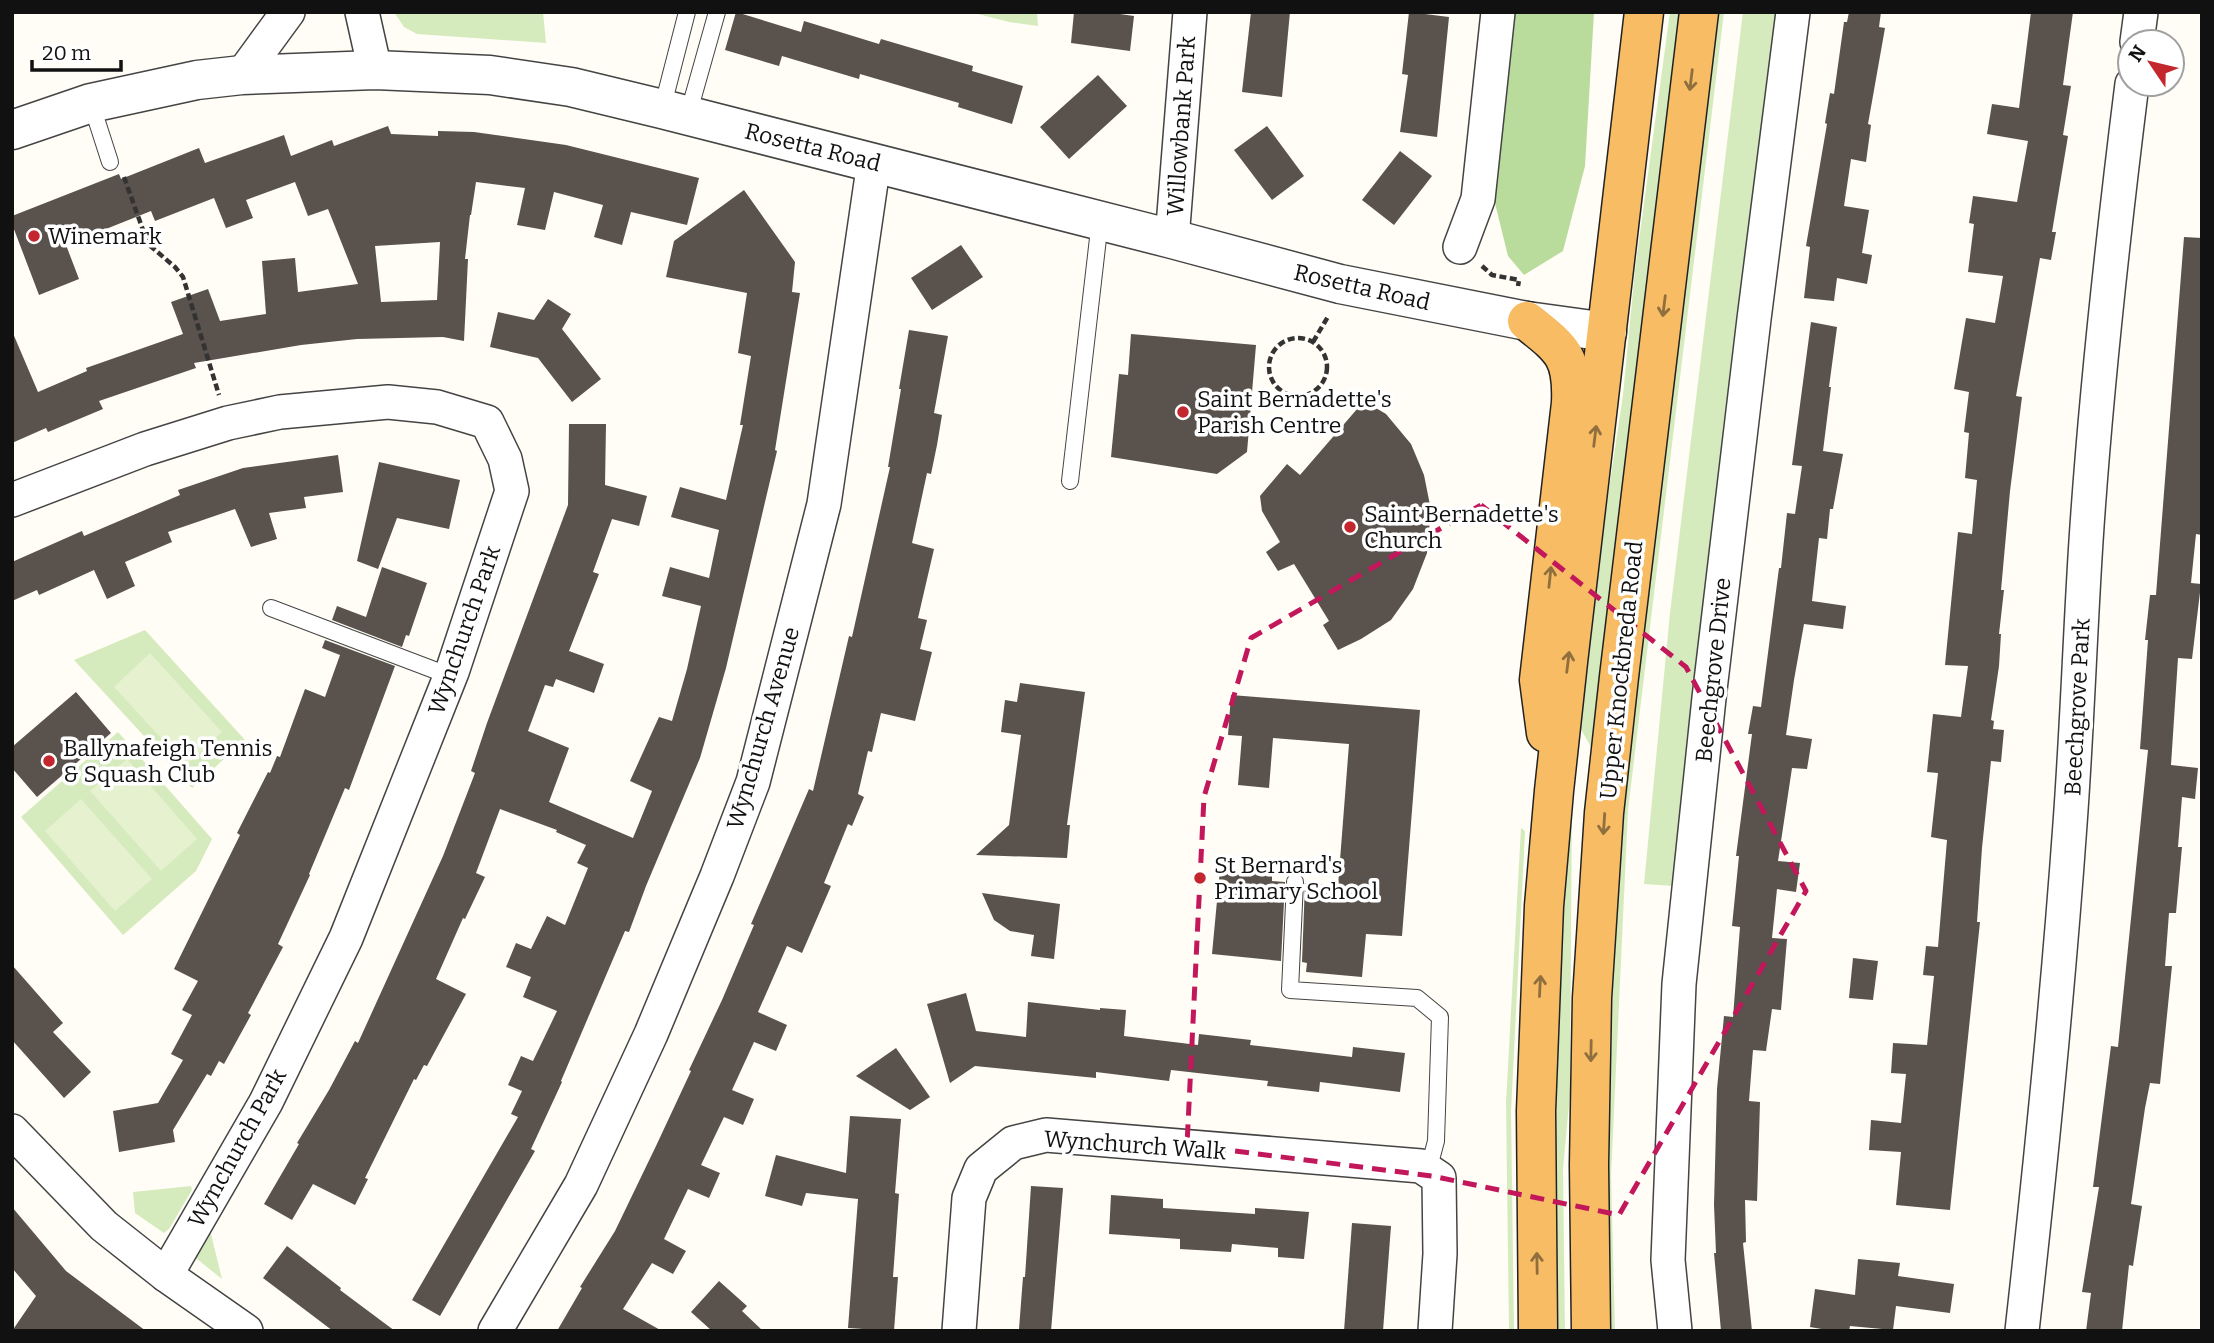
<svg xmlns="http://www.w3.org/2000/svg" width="2214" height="1343" font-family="Bitter,serif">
  <rect width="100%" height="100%" fill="#fffdf5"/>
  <g fill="#d5ebbd">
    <path d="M394 12H543L546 43 417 34 404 27Z"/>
    <path d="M970 12H1037L1038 26 1009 22Z"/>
    <path d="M1670 12H1679L1591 747 1575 719 1623 395 1635 270Z"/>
    <path d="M1716 12H1724L1628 810 1611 1176 1615 1331H1609L1604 1183 1608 1026 1625 780Z"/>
    <path d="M1743 12H1778L1673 886 1644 884 1670 613Z"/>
    <path d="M145 630 245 740 192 788 74 660Z"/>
    <path d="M118 732 212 839 196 871 123 935 21 817Z"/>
    <path d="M1572 786 1570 1094 1563 1169 1565 1331H1554L1552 1056Z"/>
    <path d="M1521 828 1525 831 1511 1112 1514 1331H1509L1506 1103Z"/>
    <path d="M191 1186 192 1190 169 1229 164 1233 135 1213 133 1192Z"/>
    <path d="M209 1226 222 1279 192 1255Z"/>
  </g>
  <path fill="#b9dc9c" d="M1514 12H1594L1585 166 1563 251 1524 275 1508 256 1493 195Z"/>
  <g fill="#e6f2cf">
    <path d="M150 653 222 732 186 765 114 687Z"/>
    <path d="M127 759 197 839 161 871 90 791Z"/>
    <path d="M81 799 152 879 115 911 45 831Z"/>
  </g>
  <g fill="#5a524d" fill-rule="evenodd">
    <path d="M736 12 801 32 804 21 879 44 881 39 973 66 972 71 1023 86 1012 124 958 107 959 103 860 74 859 79 782 56 779 66 725 50Z"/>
    <path d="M1074 12H1106L1134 16 1130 51 1071 43Z"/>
    <path d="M1251 12H1290L1282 97 1242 92Z"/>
    <path d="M1409 12 1449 17 1437 137 1400 132 1408 75 1402 74Z"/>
    <path d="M1849 12H1881L1879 27 1885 28 1868 124 1871 125 1866 162 1851 159 1844 206 1869 210 1862 253 1872 255 1867 284 1837 278 1834 301 1804 298 1810 247 1806 246 1827 124 1825 123 1830 93 1834 94 1844 22H1847Z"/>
    <path d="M2031 12H2073L2063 85 2071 86 2063 135 2068 136 2052 232H2056L2051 260 2040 258 2016 396 2022 397 2010 491 2001 590H2004L1999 634H2001L1999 666 1991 720 1994 721 1993 729 2004 730 2001 762 1991 761 1982 848 1977 922H1980L1950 1210 1896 1205 1901 1152 1869 1150 1871 1120 1901 1123 1906 1074 1891 1073 1893 1043 1927 1045 1934 976 1923 975 1926 946 1938 947 1947 840 1931 837 1938 773 1927 772 1933 714 1961 717 1968 666 1945 665 1958 532 1972 534 1977 480 1965 478 1969 433 1964 432 1969 392 1954 389 1966 318 1995 323 2003 276 1968 272 1974 224 1969 223 1973 196 2017 202 2028 141 1987 134 1992 104 2019 108Z"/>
    <path d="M1098 75 1127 106 1069 159 1040 127Z"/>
    <path d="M388 126 391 134 438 136V131L474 132 566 145 699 178 687 225 631 212 622 245 594 237 603 205 554 192 545 230 517 225 525 188 476 182 471 215H470L465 259H468L464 341 443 337 357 339 301 345 194 363 196 368 99 401 103 409 48 432 46 428 12 443V331L38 392 87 371 86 368 183 334 171 302 208 289 220 321 266 314 262 261 295 258 298 292 358 284 328 209 308 216 295 182 246 200 253 218 226 228 214 198 155 221 151 211 66 245 79 279 39 295 12 224V216L119 174 121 179 199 148 205 163 284 135 291 156 332 140 334 146ZM440 242 437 300 381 302 375 246Z"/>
    <path d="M1267 126 1304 176 1272 200 1234 150Z"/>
    <path d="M1400 151 1432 176 1394 225 1362 200Z"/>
    <path d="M744 190 795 262 792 292 800 293 775 450 777 451 726 668 700 758 646 886 629 932 625 931 561 1081 562 1082 531 1149 535 1151 440 1316 412 1300 518 1117 511 1114 522 1091 508 1085 521 1056 533 1061 557 1011 523 997 531 977 506 967 516 943 531 949 547 916 565 925 588 868 577 863 586 845 556 832 557 830 500 809 476 873 485 877 465 919 463 918 436 979 466 994 427 1066 424 1065 416 1080 414 1079 365 1178 368 1179 355 1205 313 1184 292 1220 264 1204 299 1144 297 1143 329 1090 355 1041 358 1043 443 856 475 773 471 771 487 723 568 505 569 424H606L605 485 647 496 639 526 612 519 593 572 599 574 569 651 604 664 594 693 556 679 553 687 545 685 528 731 569 748 549 802 633 838 652 791 630 781 659 717 672 721 687 669 701 606 662 596 670 567 709 578 719 530 671 517 680 487 726 500 743 425H740L751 356 738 353 747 293 666 277 674 241Z"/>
    <path d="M2184 237 2202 238V535L2196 534 2191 583 2201 584 2192 659 2178 658 2171 765 2198 768 2195 799 2182 797 2178 847H2182L2176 913H2169L2165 966H2172L2160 1084 2150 1083 2145 1108 2131 1204 2142 1206 2133 1266 2129 1265 2122 1331H2086L2091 1293 2082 1292 2099 1187H2093L2111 1046 2118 1047 2148 750 2140 749 2148 640H2145L2150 595H2156Z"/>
    <path d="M961 245 983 277 932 310 911 278Z"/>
    <path d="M548 299 571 314 562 329 601 379 572 402 538 358 490 347 498 312 534 320Z"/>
    <path d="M1811 322 1837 327 1829 387H1831L1823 451 1843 454 1833 509H1830L1827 539 1819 538 1812 601 1846 606 1843 629 1804 624 1794 680 1786 735 1812 739 1807 769 1792 768 1778 861 1800 863 1796 892 1777 889 1772 938 1787 939 1781 1010 1772 1009 1766 1051 1753 1050 1749 1101 1760 1102 1757 1201 1745 1200 1746 1242 1743 1243 1752 1331H1721L1714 1253H1716L1714 1205 1717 1089 1724 1016 1733 1017 1740 927 1732 926 1739 856H1736L1752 734H1748L1753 706 1761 707 1779 568H1781L1787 513 1795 514 1802 466 1792 465Z"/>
    <path d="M909 330 948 336 934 413 942 415 937 445 931 474 927 473 912 543 934 549 918 618 927 620 920 649 932 652 915 721 881 713 872 752 868 751 858 794 864 797 852 826 848 824 824 883 831 886 802 953 787 946 758 1012 787 1025 776 1051 754 1042 732 1090 754 1099 743 1125 724 1117 701 1165 720 1173 709 1198 688 1189 664 1239 686 1251 673 1274 652 1263 623 1309 662 1331H557L582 1288 580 1287 615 1231 656 1146 691 1071 689 1070 722 1000 754 925 751 924 809 789 813 791 849 636 852 637 890 467H888L901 389H899Z"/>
    <path d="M1131 334 1256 345 1247 452 1217 474 1111 457 1119 374 1128 375Z"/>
    <path d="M1364 401 1386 414 1411 444 1424 475 1431 510 1427 553 1413 589 1391 620 1361 639 1338 650 1323 625 1329 621 1294 564 1278 571 1266 552 1280 542 1262 511 1260 496 1287 464 1300 475Z"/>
    <path d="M338 455 343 492 304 497 306 508 269 513 277 539 251 547 235 509 168 532 172 542 125 562 135 586 107 599 94 570 39 595 37 590 12 601V562L82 531 84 536 180 495 178 490 243 468Z"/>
    <path d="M379 462 460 480 449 529 397 518 378 569 357 561Z"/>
    <path d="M382 567 427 583 409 636 406 635 402 647 332 620 337 606 366 617Z"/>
    <path d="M325 640 395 666 349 790 345 788 309 874 310 875 278 944 283 947 248 1013 251 1015 224 1064 219 1061 211 1076 207 1074 173 1130 175 1142 119 1152 113 1111 158 1103 183 1060 171 1054 192 1015 182 1010 198 981 174 969 240 835 237 833 268 772 270 773 277 756 280 757 305 689 325 697 340 655 322 648Z"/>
    <path d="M1020 683 1085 692 1067 825H1070L1067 858 976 855 1009 825 1021 735 1001 732 1005 700 1017 702Z"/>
    <path d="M76 692 111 733 37 797 12 768V747Z"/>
    <path d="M1231 695 1420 710 1402 936 1366 934 1362 977 1306 972 1307 963 1302 962 1305 883 1338 886 1349 744 1273 738 1269 788 1238 785 1242 736 1228 735Z"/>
    <path d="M1220 869 1272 874V881L1285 882 1281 961 1212 954Z"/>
    <path d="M982 893 1060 904 1054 959 1031 956 1034 935 1010 931 994 920Z"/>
    <path d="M1853 958 1878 961 1873 1000 1849 998Z"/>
    <path d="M12 965 63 1023 53 1032 91 1072 64 1098 12 1040Z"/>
    <path d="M966 993 976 1031 1026 1037 1028 1002 1100 1010V1008L1126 1010 1124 1036 1198 1045 1199 1034 1251 1040 1250 1045 1352 1057 1353 1047 1405 1053 1400 1092 1320 1082 1319 1092 1267 1086 1268 1081 1171 1070 1169 1081 1096 1072V1078L975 1066 950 1083 927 1004Z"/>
    <path d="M896 1048 930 1097 910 1110 856 1076Z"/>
    <path d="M850 1116 901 1119 895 1193 899 1194 893 1277H898L894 1331 848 1328 858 1199 806 1193 802 1206 765 1196 776 1155 846 1173Z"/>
    <path d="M1031 1186 1063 1188 1051 1331 1019 1329 1023 1277H1025Z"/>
    <path d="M1111 1195 1163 1199V1208L1255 1214V1208L1309 1212 1304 1259 1278 1257V1248L1232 1244 1231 1252 1180 1249V1239L1109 1234Z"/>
    <path d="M12 1207 66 1271 146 1331H12L36 1296 12 1268Z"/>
    <path d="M1352 1223 1391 1226 1383 1331H1344Z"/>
    <path d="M287 1246 341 1288 340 1290 395 1331H333L263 1278Z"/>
    <path d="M1858 1259 1900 1263 1898 1276 1954 1284 1950 1313 1896 1306 1893 1330 1850 1326 1849 1331H1833L1810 1327 1815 1289 1855 1295Z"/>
    <path d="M719 1281 747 1306 742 1311 763 1331H712L691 1312Z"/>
  </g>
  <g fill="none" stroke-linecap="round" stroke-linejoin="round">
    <g stroke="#444" stroke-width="18">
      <g id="service">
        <path d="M91 103 110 162"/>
        <path d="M662 109 687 12"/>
        <path d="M688 115 717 12"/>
        <path d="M1070 481 1100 221"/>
        <path d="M271 608 450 676"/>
        <path d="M1295 882 1290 990 1417 998 1440 1017 1436 1141 1428 1171"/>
      </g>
    </g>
    <g stroke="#444" stroke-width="36">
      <g id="minor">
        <path d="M362 12 375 70"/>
        <path d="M2137 42 2141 12"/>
        <path d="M242 75 288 12"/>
        <path d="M1172 239 1190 12"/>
        <path d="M1460 247 1478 199 1498 12"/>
        <path d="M12 500 145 449 228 423 280 412 388 402 437 407 487 422 505 459 512 491 452 672 346 938 266 1102 166 1275"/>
        <path d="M12 1131 104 1226 166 1275 246 1331"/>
        <path d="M495 1331 581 1185 651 1034 717 876 753 782 824 504 874 162"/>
        <path d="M959 1331 969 1198 981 1169 1013 1143 1046 1135 1421 1166 1439 1178 1440 1254 1435 1331"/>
        <path d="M1675 1331 1668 1260 1679 984 1709 698 1754 319 1793 12"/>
        <path d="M2022 1331C2041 1162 2058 993 2070 824 2077 729 2080 635 2086 541 2096 388 2113 236 2132 84"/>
      </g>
    </g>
    <g stroke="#444" stroke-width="41">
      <path id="tertiary" d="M12 130 91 103 197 80 242 75 375 70 490 75 571 87 662 109 1172 239 1340 284 1527 321 1607 332"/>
    </g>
    <g stroke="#222" stroke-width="41">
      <g id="trunk">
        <path d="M1527 321C1562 349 1573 356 1571 403L1539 680 1546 733"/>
        <path d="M1538 1331 1536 1111 1544 906 1554 791 1568 662 1644 12"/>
        <path d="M1591 1331 1589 1165 1592 998 1604 813 1619 677 1699 12"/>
      </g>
    </g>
    <g stroke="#333" stroke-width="4.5" stroke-dasharray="7 3.5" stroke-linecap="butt">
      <path d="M124 177 148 244 175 267 183 277 219 395"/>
      <path d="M1482 266 1492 275 1519 280 1518 286"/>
      <circle cx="1298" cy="367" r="29"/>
      <path d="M1313 342 1329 315"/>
    </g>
    <use href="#service" stroke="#fff" stroke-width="16"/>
    <use href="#minor" stroke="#fff" stroke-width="33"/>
    <use href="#tertiary" stroke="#fff" stroke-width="38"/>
    <use href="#trunk" stroke="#f7bc64" stroke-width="38"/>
  </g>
  <defs><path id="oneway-shaft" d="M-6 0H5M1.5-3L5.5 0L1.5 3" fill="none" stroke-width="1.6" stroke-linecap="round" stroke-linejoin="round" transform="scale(1.75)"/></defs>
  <g stroke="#906f3f">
    <use href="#oneway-shaft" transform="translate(1691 80) rotate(97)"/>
    <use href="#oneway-shaft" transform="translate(1664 306) rotate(97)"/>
    <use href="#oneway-shaft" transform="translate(1595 436) rotate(-83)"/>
    <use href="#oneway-shaft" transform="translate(1550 577) rotate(-84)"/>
    <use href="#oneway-shaft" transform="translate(1568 662) rotate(-83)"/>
    <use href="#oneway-shaft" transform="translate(1604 824) rotate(94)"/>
    <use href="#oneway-shaft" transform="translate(1540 986) rotate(-87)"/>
    <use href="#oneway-shaft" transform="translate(1591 1051) rotate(91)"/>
    <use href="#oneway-shaft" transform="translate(1537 1263) rotate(-91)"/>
  </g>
  <path fill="none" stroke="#c2185b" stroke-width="5" stroke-dasharray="14 9" stroke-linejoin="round" d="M1481 505 1686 667 1806 891 1619 1215 1432 1176 1187 1145 1204 797 1251 638Z"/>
  <g fill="#c4262e" stroke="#fff" stroke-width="2.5">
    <circle cx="34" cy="236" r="7"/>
    <circle cx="1183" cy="412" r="7"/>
    <circle cx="1350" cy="527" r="7"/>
    <circle cx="49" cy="761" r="7"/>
    <circle cx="1200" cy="878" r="7"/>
  </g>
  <g text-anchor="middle" stroke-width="7" stroke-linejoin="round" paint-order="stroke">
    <g font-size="23" fill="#111" stroke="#fff">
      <text transform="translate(1181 126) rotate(-86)" y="8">Willowbank Park</text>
      <text transform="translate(813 147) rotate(14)" y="8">Rosetta Road</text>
      <text transform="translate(1362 287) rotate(13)" y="8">Rosetta Road</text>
      <text transform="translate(464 630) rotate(-71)" y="8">Wynchurch Park</text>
      <text transform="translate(1621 670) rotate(-84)" y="8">Upper Knockbreda Road</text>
      <text transform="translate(1713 670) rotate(-84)" y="8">Beechgrove Drive</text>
      <text transform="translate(2077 707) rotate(-87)" y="8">Beechgrove Park</text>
      <text transform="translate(763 728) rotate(-74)" y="8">Wynchurch Avenue</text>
      <text transform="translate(1135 1145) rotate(4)" y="8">Wynchurch Walk</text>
      <text transform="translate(237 1148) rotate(-61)" y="8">Wynchurch Park</text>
    </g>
    <g font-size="23" fill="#111" stroke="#fff" text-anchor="start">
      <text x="48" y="244">Winemark</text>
      <text x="1197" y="407">Saint Bernadette's<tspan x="1197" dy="26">Parish Centre</tspan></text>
      <text x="1364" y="522">Saint Bernadette's<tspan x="1364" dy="26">Church</tspan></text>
      <text x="63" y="756">Ballynafeigh Tennis<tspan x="63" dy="26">&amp; Squash Club</tspan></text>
      <text x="1214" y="873">St Bernard's<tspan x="1214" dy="26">Primary School</tspan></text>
    </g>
  </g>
  <rect width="2214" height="1343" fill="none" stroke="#111111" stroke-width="28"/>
  <g transform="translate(2151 63) rotate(305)"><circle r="33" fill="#ffffff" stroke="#a0a0a0" stroke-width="2"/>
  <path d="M0-5L12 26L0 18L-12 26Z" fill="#c4262e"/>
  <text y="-10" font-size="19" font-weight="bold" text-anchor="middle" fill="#111111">N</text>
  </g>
  <path d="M32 60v10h89v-10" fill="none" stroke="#111111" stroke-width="3.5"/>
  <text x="42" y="60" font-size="21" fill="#111111" stroke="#ffffff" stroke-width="5" paint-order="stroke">20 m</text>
</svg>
